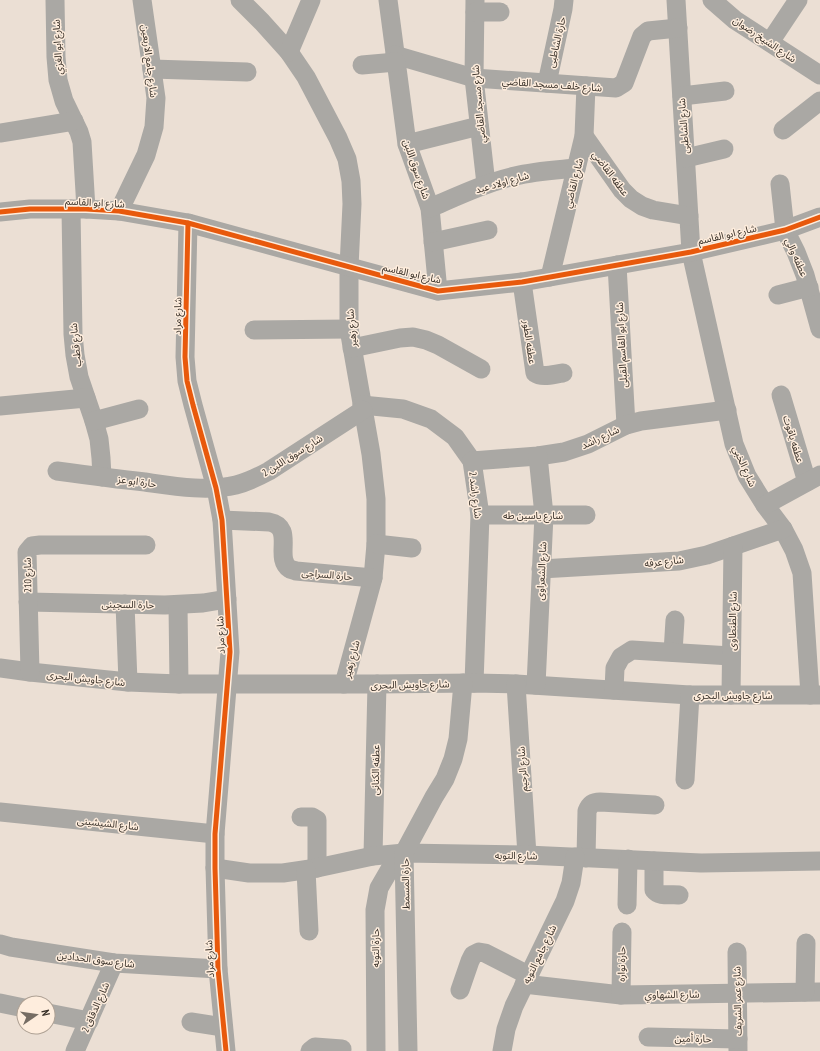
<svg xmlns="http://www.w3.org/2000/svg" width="820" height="1051" font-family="'PT Sans Narrow','Noto Sans Arabic',sans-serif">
  <rect width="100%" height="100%" fill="#ebdfd4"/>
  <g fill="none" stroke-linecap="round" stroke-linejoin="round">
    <g stroke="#aaa8a4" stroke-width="19">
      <path d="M55 0 56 57 58 80 64 101 79 132 82 142 86 209"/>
      <path d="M240 0 262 22 289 52 306 77 338 138 347 159 351 181 352 204 349 267V329L371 454 376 499V544L373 578 344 684"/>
      <path d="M388 0 407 144 430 208 438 291"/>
      <path d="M475 0 474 78 486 184"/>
      <path d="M676 0 691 252 734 444 747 476 765 505 783 529 794 550 802 573 810 695"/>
      <path d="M712 0 735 20 820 75"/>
      <path d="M475 12H500"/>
      <path d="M770 42 798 0"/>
      <path d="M289 52 311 0"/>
      <path d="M395 55 474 78 616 88 624 83 642 36 648 31 678 28"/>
      <path d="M362 65 396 62"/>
      <path d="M152 69 247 72"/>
      <path d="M547 83 563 9 564 0"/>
      <path d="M682 96 725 91"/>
      <path d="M783 130 820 101"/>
      <path d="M0 133 74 121"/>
      <path d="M584 136 622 190 631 199 642 206 653 210 689 216"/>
      <path d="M407 144 479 126"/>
      <path d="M686 158 724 149"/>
      <path d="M780 184 785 230 796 252 805 275 820 329"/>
      <path d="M430 208C458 196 485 183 515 176 535 171 556 170 576 168"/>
      <path d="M71 209 73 334 75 355 79 377 94 421 99 439 101 458 102 477"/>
      <path d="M119 211 146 155 154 127 156 98 142 0"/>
      <path d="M0 212 30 209H86L119 211 188 223 438 291 522 282 691 252 785 230 820 217"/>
      <path d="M188 223 185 357 187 381 193 405 216 488 222 520 230 652 215 834V868L218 969 226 1051"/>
      <path d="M433 242 488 230"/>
      <path d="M617 265 626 425"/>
      <path d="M550 277 584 136 586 86"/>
      <path d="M522 282 535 373C542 378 554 374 563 373"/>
      <path d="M778 295 809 287"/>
      <path d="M254 330 349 329"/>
      <path d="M352 348 400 338 413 337 426 340 438 345 481 369"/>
      <path d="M781 395 807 482"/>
      <path d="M362 405 403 409 431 419 455 437 472 461 480 515 474 683"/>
      <path d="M0 406 86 398"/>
      <path d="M94 421 139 409"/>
      <path d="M472 461 538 456 564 452 588 444 626 425 641 421 727 410"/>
      <path d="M57 471C86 475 116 479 145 482 173 486 207 492 236 485 248 482 258 477 269 471L363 410"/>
      <path d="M765 505 820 475"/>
      <path d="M480 515H586"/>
      <path d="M222 520 269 522C296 527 273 558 290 569 291 570 294 570 296 571L373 578"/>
      <path d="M376 544 412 548"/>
      <path d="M541 569 679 561 707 555 783 529"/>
      <path d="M28 602 165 605 203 603 227 599"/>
      <path d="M125 604 128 682"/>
      <path d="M178 605 179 684"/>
      <path d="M673 652 675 620"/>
      <path d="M0 668 30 672 128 682 179 684H377L474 683 516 684 690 695H820"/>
      <path d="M30 672 27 552 32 546 40 545H146"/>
      <path d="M516 684 527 855"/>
      <path d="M536 685 544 515 538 456"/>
      <path d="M614 690 615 668 621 657 632 650 731 656"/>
      <path d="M731 695 733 546"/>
      <path d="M685 780 690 695"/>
      <path d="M0 812 215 834"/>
      <path d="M301 817H312L317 820V868"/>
      <path d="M373 856 377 684"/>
      <path d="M586 858 587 811C590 804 593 802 600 802L655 805"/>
      <path d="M654 861V890C659 897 671 894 679 895"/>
      <path d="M215 868 249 873H283L317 868 373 856 404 853 527 855 701 863 820 861"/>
      <path d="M306 870 309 931"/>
      <path d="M627 905 628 859"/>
      <path d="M0 944 11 947 114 963 218 969"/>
      <path d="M737 952 738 1051"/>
      <path d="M524 984 621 995 820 992"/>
      <path d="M460 990 470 961 473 955 479 952 485 953 528 975"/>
      <path d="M805 992 806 943"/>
      <path d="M621 995 622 932"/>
      <path d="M0 1003 24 1008"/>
      <path d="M48 1013 89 1021"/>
      <path d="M191 1022 223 1027"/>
      <path d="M648 1037 738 1039"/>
      <path d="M75 1051 114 963"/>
      <path d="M310 1051 315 1047 342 1049"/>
      <path d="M376 1051 375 910 379 888 390 869 404 853"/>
      <path d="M408 1051 404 853 434 797 445 779 453 759 458 739 463 683"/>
      <path d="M502 1051 506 1029 514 1006 565 901 571 883 575 857"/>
    </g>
    <g stroke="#feeddd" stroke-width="8">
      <g id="cycleway">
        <path d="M0 212 30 209H86L119 211 188 223 438 291 522 282 691 252 785 230 820 217"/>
        <path d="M188 223 185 357 187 381 193 405 216 488 222 520 230 652 215 834V868L218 969 226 1051"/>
      </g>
    </g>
    <use href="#cycleway" stroke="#e8590c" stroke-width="5"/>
  </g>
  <g text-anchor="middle" stroke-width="3" stroke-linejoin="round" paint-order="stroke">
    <g font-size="10" fill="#372f27" stroke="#feeddd">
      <text transform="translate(765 39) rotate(34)" y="4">شارع الشيخ رضوان</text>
      <text transform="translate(556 42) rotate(-77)" y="4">حارة الشاطبى</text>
      <text transform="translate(57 47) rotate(-93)" y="4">شارع ابو الغزي</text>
      <text transform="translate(150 61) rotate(83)" y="4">شارع جامع الاربعين</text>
      <text transform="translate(552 84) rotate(4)" y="4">شارع خلف مسجد القاضي</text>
      <text transform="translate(478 104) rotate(-95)" y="4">شارع مسجد القاضي</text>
      <text transform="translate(683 126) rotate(-94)" y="4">شارع الشاطبى</text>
      <text transform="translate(417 169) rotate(71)" y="4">شارع سوق اللبن</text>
      <text transform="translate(611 173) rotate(53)" y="4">عطفه القاضي</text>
      <text transform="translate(502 182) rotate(-16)" y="4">شارع اولاد عيد</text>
      <text transform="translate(573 183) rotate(-76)" y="4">شارع القاضي</text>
      <text transform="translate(95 202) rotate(3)" y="4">شارع ابو القاسم</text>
      <text transform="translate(727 234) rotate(-13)" y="4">شارع ابو القاسم</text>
      <text transform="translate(797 257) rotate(66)" y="4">عطفه والي</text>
      <text transform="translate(412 273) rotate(13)" y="4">شارع ابو القاسم</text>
      <text transform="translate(177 316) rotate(-89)" y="4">شارع مراد</text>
      <text transform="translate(351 328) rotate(-95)" y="4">شارع زهير</text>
      <text transform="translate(530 342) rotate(82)" y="4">عطفه الطور</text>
      <text transform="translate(75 345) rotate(-96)" y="4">شارع قطب</text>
      <text transform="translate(621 345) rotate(-93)" y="4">شارع ابو القاسم القبلى</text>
      <text transform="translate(600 437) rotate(-25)" y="4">شارع راشد</text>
      <text transform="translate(794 439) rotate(73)" y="4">عطفه ياقوت</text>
      <text transform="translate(292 455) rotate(-32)" y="4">شارع سوق اللبن 2</text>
      <text transform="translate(745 466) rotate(66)" y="4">شارع الخبي</text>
      <text transform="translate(137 481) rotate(7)" y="4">حارة ابو عز</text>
      <text transform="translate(476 495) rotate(83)" y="4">شارع راشد 2</text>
      <text x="533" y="519">شارع ياسين طه</text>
      <text transform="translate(664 561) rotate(-6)" y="4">شارع عرفه</text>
      <text transform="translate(541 571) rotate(-87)" y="4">شارع الشعراوى</text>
      <text transform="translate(327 574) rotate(5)" y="4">حارة السراجى</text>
      <text transform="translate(27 575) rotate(-91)" y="4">شارع 210</text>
      <text transform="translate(128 604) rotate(1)" y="4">حارة السجينى</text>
      <text transform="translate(732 621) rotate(-89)" y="4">شارع الطنطاوى</text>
      <text transform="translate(220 635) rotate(-92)" y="4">شارع مراد</text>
      <text transform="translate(351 659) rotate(-75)" y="4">شارع زهير</text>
      <text transform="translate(86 678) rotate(6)" y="4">شارع جاويش البحرى</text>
      <text transform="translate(410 684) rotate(-1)" y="4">شارع جاويش البحرى</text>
      <text x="733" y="699">شارع جاويش البحرى</text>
      <text transform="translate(522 769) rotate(-94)" y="4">شارع الرحيم</text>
      <text transform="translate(375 770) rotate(-89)" y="4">عطفه الكنانى</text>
      <text transform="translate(108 823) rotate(6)" y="4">شارع الشيشينى</text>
      <text transform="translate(516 855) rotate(1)" y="4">شارع التوبه</text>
      <text transform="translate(405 884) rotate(-91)" y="4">حارة المسمط</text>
      <text transform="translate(375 948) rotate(-90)" y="4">حارة التوبه</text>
      <text transform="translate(539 954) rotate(-64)" y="4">شارع جامع التوبه</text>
      <text transform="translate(96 959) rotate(7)" y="4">شارع سوق الحدادين</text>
      <text transform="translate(209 959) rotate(-93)" y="4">شارع مراد</text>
      <text transform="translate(621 964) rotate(-89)" y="4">حارة نواره</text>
      <text transform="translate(672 994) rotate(-1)" y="4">شارع الشهاوي</text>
      <text transform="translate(737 1001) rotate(-91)" y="4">شارع عمر الشريف</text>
      <text transform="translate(95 1007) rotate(-66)" y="4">شارع الدقاق 2</text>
      <text transform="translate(693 1038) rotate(1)" y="4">حارة أمين</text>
    </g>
  </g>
  <g transform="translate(36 1015) rotate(77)"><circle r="19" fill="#feeddd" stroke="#aea194"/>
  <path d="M0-3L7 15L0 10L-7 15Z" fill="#766d64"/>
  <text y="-6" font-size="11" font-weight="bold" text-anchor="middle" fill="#372f27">N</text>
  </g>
</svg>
